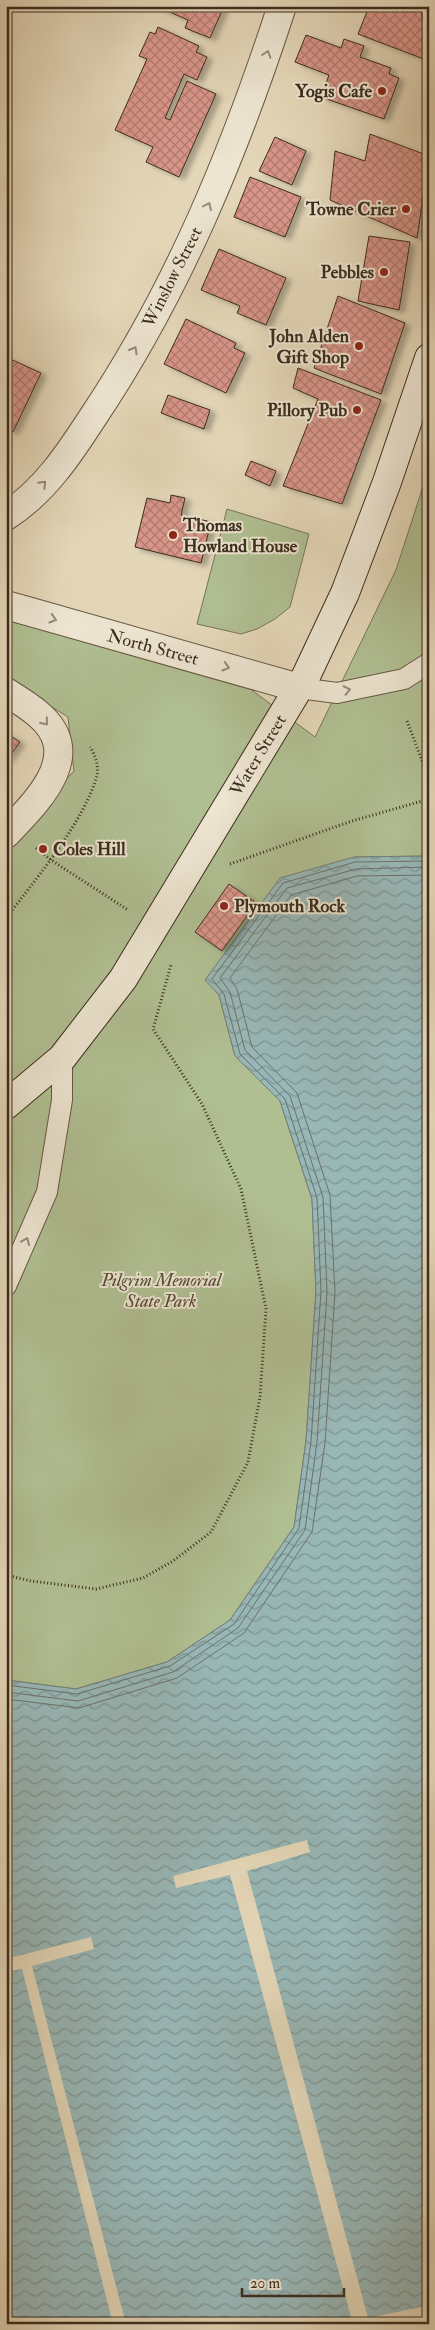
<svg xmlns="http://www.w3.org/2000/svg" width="435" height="2330" font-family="'IM FELL Double Pica',serif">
  <defs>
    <pattern id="water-waves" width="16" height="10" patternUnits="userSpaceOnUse" patternTransform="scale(1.25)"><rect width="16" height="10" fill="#98b7b7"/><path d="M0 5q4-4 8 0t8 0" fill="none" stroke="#7d9594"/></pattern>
    <pattern id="building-cross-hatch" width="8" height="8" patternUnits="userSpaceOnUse" patternTransform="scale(1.25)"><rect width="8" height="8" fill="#d99589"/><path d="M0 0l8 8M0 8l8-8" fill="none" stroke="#b17a6f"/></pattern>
    <filter id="shadow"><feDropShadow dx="5.5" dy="3" stdDeviation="2.5" flood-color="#0004"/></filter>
  </defs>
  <rect width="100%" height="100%" fill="#e4d7b8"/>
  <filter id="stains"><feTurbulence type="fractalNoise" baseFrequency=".004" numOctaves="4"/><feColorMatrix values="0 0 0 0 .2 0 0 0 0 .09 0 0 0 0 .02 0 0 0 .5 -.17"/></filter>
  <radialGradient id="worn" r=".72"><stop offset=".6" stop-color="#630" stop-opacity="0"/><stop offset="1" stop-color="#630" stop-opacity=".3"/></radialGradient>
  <g fill="#b0bf92" stroke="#767658">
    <path d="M429 468V856L354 857 219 995 235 1056 280 1101 312 1199 316 1291 306 1441 294 1527 230 1620 167 1662 76 1689 6 1680V843L74 771 68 717 6 678V610L230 674 315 737 396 570Z"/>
    <path d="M227 509 309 534 290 607 275 619 257 629 241 634 197 624Z"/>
  </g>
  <path fill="url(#water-waves)" stroke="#73807a" d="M429 856V2324H6V1680L76 1689 167 1662 230 1620 294 1527 306 1441 316 1291 312 1199 280 1101 235 1056 219 995 205 980 280 878 354 857Z"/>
  <g fill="#e4d7b8">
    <path d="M307 1840 310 1852 247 1871 368 2318 421 2307 429 2302V2322L417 2324H353L230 1875 176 1888 173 1876Z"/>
    <path d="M91 1937 94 1949 32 1966 126 2324H113L22 1969 6 1972V1959Z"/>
  </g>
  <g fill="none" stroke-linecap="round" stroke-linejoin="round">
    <g stroke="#6a726a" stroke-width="1">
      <path d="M6 1685 77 1694 170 1666 234 1624 299 1528 311 1442 321 1291 317 1198 285 1099 240 1054 224 994 212 979 283 883 355 862 429 861"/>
      <path d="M6 1692 78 1701 173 1672 238 1628 305 1530 317 1442 327 1292 323 1197 290 1096 245 1050 230 992 220 978 287 888 356 869 429 867"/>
      <path d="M6 1699 79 1708 177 1678 244 1633 312 1532 325 1443 335 1292 330 1195 297 1093 252 1047 237 989 230 978 291 895 357 876 429 875"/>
    </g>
  </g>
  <g fill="url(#building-cross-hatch)" stroke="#3c2d1e" filter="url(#shadow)">
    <path d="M156 6H224L210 38 185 28 188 20Z"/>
    <path d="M359 6H420L429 47V61L358 34 368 9Z"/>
    <path d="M158 27 199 46 196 52 207 57 197 80 184 74 165 118 170 120 187 81 216 94 179 177 146 162 153 147 115 130 147 59 139 56 150 32 155 34Z"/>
    <path d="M306 35 341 48 344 39 364 46 360 57 391 68 389 74 399 78 384 119 321 97 329 75 295 62Z"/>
    <path d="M370 134 429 156 417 238 330 200 335 151 365 161Z"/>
    <path d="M275 137 306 151 292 185 259 171Z"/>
    <path d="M250 177 301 197 285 237 234 217Z"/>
    <path d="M369 236 410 242 399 310 358 301Z"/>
    <path d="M219 249 286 278 266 325 237 313 240 306 201 290Z"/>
    <path d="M338 296 405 323 381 394 314 368Z"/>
    <path d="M186 319 236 343 234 348 245 353 226 393 164 364Z"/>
    <path d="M6 357 41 373 13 432 6 429Z"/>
    <path d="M298 368 381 400 342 504 283 486 318 399 293 388Z"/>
    <path d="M168 395 210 410 204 429 161 413Z"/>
    <path d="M251 461 276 471 270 486 245 475Z"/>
    <path d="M171 495 185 498 181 515 211 522 201 563 135 547 147 498 170 503Z"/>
    <path d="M6 733 20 742 6 761Z"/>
    <path d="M229 884 256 903 222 951 195 932Z"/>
  </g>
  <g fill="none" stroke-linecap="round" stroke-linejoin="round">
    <g stroke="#665844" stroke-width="22">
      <g id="lane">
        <path d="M299 688 337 693 404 679 429 663"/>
        <path d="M6 1286 47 1192 62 1100V1058"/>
      </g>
    </g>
    <g stroke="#665844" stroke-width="30">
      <g id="street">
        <path d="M6 516C44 492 69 454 93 417 178 290 235 151 282 6"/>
        <path d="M6 605 299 688"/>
        <path d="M6 692C17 699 29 706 38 714 87 755 36 802 6 834"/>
      </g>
    </g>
    <g stroke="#3c2d1e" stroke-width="30">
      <path id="secondary" d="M6 1105 62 1058 123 979 306 676 345 593 387 482 429 358"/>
    </g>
    <g stroke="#3c2d1e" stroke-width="3" stroke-dasharray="1 2.5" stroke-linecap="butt">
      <path d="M407 721 429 779"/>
      <path d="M36 848 51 860 128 910"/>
      <path d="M230 864 352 821 429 799"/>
      <path d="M6 918C36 879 83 823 97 776 99 766 95 755 90 747"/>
      <path d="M6 1575 31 1581 96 1589 143 1578 173 1561 211 1532 248 1462 260 1397 266 1309 241 1189 202 1104 153 1029 171 965"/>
    </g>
    <use href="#lane" stroke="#ede5d1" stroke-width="20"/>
    <use href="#street" stroke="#ede5d1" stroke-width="28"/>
    <use href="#secondary" stroke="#ede5d1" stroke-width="28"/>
  </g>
  <defs><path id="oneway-chevron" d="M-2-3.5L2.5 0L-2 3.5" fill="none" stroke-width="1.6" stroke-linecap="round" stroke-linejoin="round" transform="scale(1.25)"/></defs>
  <g stroke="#948978">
    <use href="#oneway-chevron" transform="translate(267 54) rotate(-72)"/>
    <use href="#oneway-chevron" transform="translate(208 206) rotate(-65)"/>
    <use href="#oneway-chevron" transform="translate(134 350) rotate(-60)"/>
    <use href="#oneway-chevron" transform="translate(43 484) rotate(-45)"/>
    <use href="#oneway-chevron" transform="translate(53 619) rotate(16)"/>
    <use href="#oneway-chevron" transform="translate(226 667) rotate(16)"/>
    <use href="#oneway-chevron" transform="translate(347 690) rotate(-12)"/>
    <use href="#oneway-chevron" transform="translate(45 722) rotate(51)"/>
    <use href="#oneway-chevron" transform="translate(26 1241) rotate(-67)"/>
  </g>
  <g fill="#8f2418" stroke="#ede5d1" stroke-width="2">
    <circle cx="382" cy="91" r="5"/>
    <circle cx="406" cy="209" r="5"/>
    <circle cx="384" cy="272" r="5"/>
    <circle cx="359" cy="346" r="5"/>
    <circle cx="357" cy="410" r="5"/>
    <circle cx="173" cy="535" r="5"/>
    <circle cx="43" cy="849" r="5"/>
    <circle cx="224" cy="906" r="5"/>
  </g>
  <g text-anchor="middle" stroke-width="4" stroke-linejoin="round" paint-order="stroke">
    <g font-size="18" font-weight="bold" fill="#3c2d1e" stroke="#ede5d1" text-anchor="end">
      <text x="372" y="97">Yogis Cafe</text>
      <text x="396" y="215">Towne Crier</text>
      <text x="374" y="278">Pebbles</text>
      <text x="349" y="342">John Alden<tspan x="349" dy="21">Gift Shop</tspan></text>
      <text x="347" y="416">Pillory Pub</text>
      <text x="183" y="531" text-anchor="start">Thomas<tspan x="183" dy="21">Howland House</tspan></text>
      <text x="53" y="855" text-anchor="start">Coles Hill</text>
      <text x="234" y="912" text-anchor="start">Plymouth Rock</text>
    </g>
    <g font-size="18" fill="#3c2d1e" stroke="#ede5d1">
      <text transform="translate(172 277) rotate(-63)" y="6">Winslow Street</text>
      <text transform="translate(153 647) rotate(15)" y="6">North Street</text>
      <text transform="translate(258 755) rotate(-59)" y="6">Water Street</text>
    </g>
    <g font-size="18" font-style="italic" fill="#534a35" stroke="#ede5d1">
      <text x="161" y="1286">Pilgrim Memorial<tspan x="161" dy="21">State Park</tspan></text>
    </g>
  </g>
  <rect width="435" height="2330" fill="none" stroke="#e4d7b8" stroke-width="25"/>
  <rect x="8" y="8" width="420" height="2315" fill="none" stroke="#3c2d1e" stroke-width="2.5"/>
  <rect x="12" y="12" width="410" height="2305" fill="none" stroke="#3c2d1e"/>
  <path d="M242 2288v8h102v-8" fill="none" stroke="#3c2d1e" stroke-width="2.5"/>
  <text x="250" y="2288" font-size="15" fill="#3c2d1e" stroke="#ede5d1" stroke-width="4" paint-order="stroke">20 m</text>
  <rect width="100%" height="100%" filter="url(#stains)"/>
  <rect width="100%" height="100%" fill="url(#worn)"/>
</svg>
